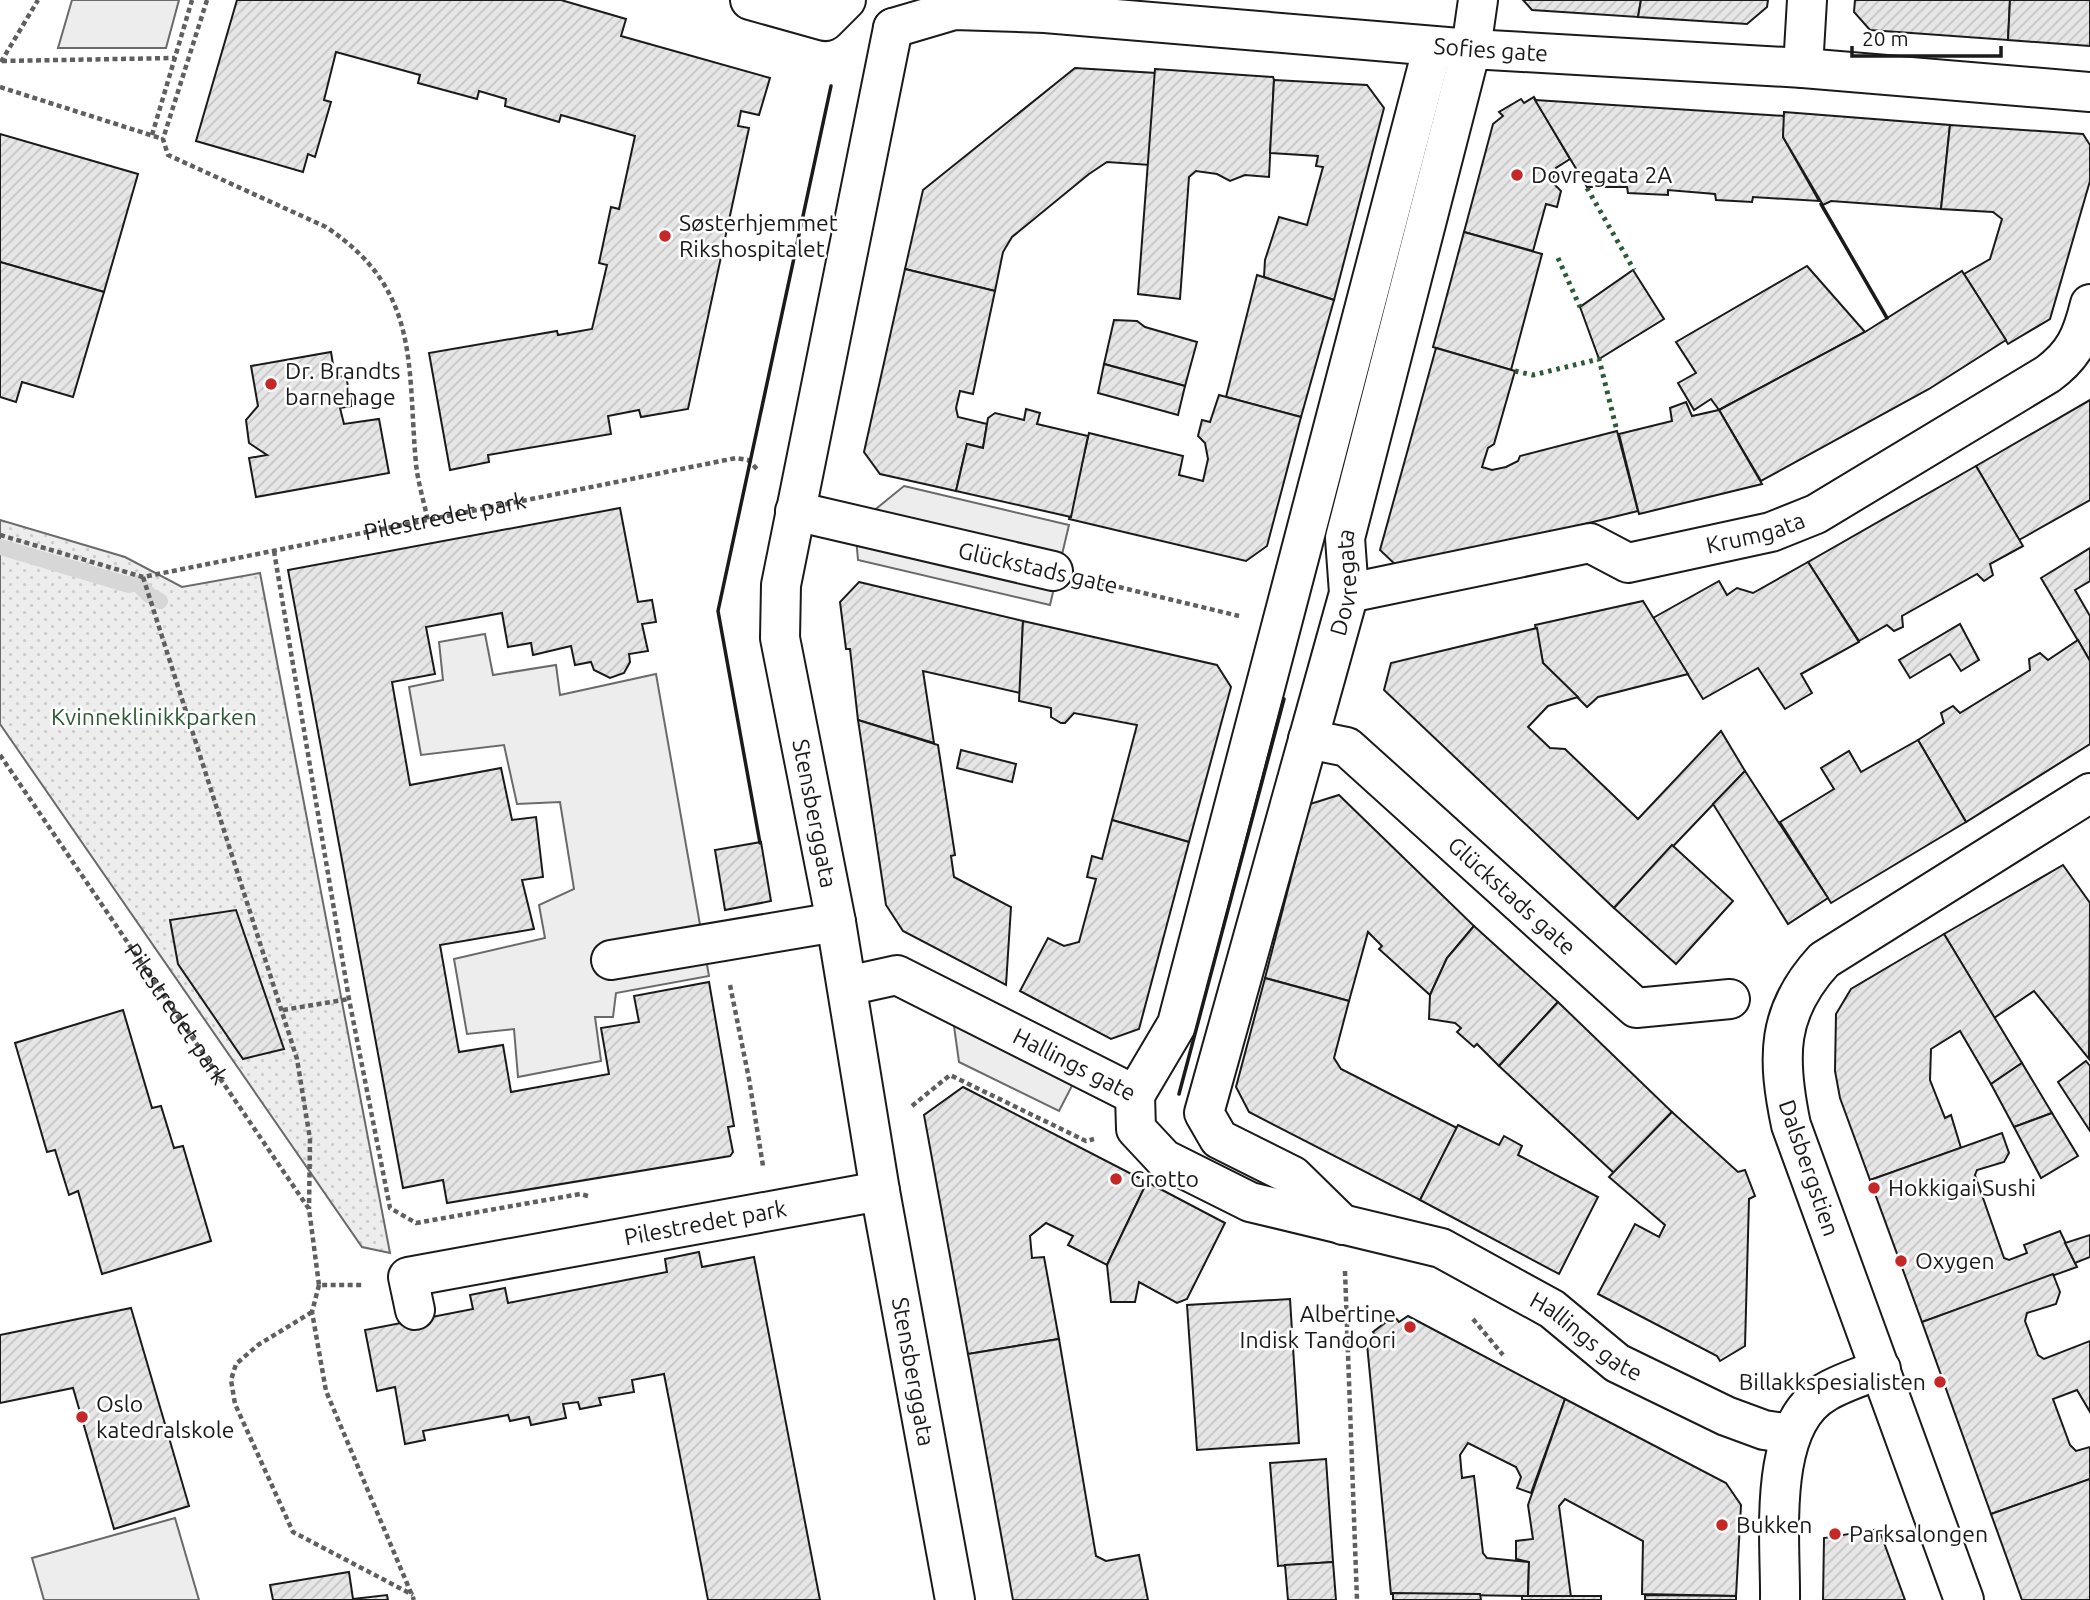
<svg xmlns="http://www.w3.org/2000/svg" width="2090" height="1600" font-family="Ubuntu,sans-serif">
  <defs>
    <pattern id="park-dots" width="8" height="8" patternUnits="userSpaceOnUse" patternTransform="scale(1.75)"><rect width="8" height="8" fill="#ededed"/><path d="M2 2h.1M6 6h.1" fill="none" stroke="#cbcbcb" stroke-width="1.8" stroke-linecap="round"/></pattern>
    <pattern id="building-hatch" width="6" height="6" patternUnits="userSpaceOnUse" patternTransform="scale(1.75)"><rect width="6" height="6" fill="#e6e6e6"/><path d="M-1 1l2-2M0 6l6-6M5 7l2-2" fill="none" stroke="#c5c5c5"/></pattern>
  </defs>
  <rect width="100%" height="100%" fill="#fff"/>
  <g fill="#ededed" stroke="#6a6a6a" stroke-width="2">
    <path d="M72 0H179L166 48H58Z"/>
    <path d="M904 486 1069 525 1050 605 858 560 855 526Z"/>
    <path d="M485 634 493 675 556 665 560 695 656 674 709 976 616 993 613 1017H595L601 1061 518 1077 514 1029 467 1034 454 959 545 938 539 905 574 889 560 802 517 804 504 745 421 755 409 687 443 680 439 642Z"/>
    <path d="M953 1019 1075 1080 1059 1111 959 1062Z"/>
    <path d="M175 1518 199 1600H44L32 1558Z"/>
  </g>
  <path fill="url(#park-dots)" stroke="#6a6a6a" stroke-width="2" d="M0 520 125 557 182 587 260 573 390 1253 362 1247 0 724Z"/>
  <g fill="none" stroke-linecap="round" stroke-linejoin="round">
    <path stroke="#d7d7d7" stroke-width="16" d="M0 547 129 585 137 583 149 595 160 601"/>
  </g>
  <g fill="url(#building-hatch)" stroke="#1a1a1a" stroke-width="2">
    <path d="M237 0H561L626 19 621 36 770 78 759 115 741 111 738 126 749 128 688 409 641 417 639 410 608 416 611 434 488 455 489 462 450 470 429 353 557 331 558 335 592 329 607 265 599 263 611 207 619 209 635 136 561 115 559 122 505 106 506 99 479 91 477 99 418 83 420 75 336 52 324 100 331 102 315 157 308 154 303 172 196 141Z"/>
    <path d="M1523 0H1641L1638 17 1532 10Z"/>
    <path d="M1641 0H1768L1767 7 1747 24 1638 17Z"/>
    <path d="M1855 0H2010L2008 40 1870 30 1854 12Z"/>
    <path d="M2010 0H2090V46L2008 40Z"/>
    <path d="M1075 68 1156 73 1150 165 1107 162 1089 174 1012 237 1003 252 995 291 905 269 923 190Z"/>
    <path d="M1155 69 1273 77 1274 80 1269 177 1245 175 1230 181 1217 174 1196 171 1189 177 1180 299 1138 294Z"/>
    <path d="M1274 80 1367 85 1384 108 1334 300 1264 277 1265 260 1279 217 1307 225 1323 167 1316 166 1318 156 1270 153Z"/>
    <path d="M1534 97 1570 159 1556 168 1552 182 1561 191 1557 207 1546 204 1533 251 1464 232 1493 124 1503 116 1499 112 1521 99 1524 103Z"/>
    <path d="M1535 100 1785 116 1783 137 1819 201 1753 197 1752 202 1716 200 1715 194 1668 190V195L1628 193 1627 187H1587Z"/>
    <path d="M1784 112 1950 125 1941 209 1831 201 1823 205 1783 137Z"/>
    <path d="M1950 125 2083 134 2090 145V181L2050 319 2008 344 1964 274 1990 259 2002 219 1993 212 1941 209Z"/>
    <path d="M0 134 138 174 104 292 0 262Z"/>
    <path d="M1464 232 1542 254 1511 370 1433 347Z"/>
    <path d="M0 262 104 292 73 397 22 382 16 402 0 397Z"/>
    <path d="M1807 266 1865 332 1719 410 1711 399 1694 410 1678 383 1696 373 1676 342Z"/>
    <path d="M905 269 995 291 973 394 960 391 956 408 958 417 987 424 983 448 967 444 956 491 880 474 864 452Z"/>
    <path d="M1633 270 1664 319 1599 359 1580 307Z"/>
    <path d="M1962 271 2006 340 1929 389 1761 481 1719 410 1865 332Z"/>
    <path d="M1257 275 1334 300 1301 417 1226 397Z"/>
    <path d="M1114 320 1137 321 1145 327 1197 342 1185 386 1104 364Z"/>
    <path d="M1436 348 1515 371 1494 444 1488 448 1482 467 1492 470 1506 467 1518 461 1520 456 1617 431 1638 511 1400 569 1380 550Z"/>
    <path d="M331 352 335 377 346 376 352 406 340 408 344 424 379 419 389 473 256 497 249 458 267 455 249 443 246 420 258 406 251 366Z"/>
    <path d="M1104 364 1185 386 1178 415 1098 393Z"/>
    <path d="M1219 395 1301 417 1267 546 1246 561 1069 519 1089 433 1183 456 1179 475 1203 481 1208 459 1205 443 1198 436 1202 420 1210 422Z"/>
    <path d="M2090 400V500L2019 540 1976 466Z"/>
    <path d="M1686 402 1692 416 1719 410 1762 484 1639 514 1619 434 1672 421 1670 408Z"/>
    <path d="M1026 409 1040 413 1037 424 1088 436 1071 517 956 491 967 444 983 448 988 418 995 413 1024 420Z"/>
    <path d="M1976 466 2023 546 1990 564 1993 575 1984 581 1977 574 1902 616 1903 627 1894 631 1887 625 1859 641 1808 562Z"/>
    <path d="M620 508 638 602 652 600 656 622 642 624 648 651 629 654 630 662 624 673 610 678 594 670 591 662 575 665 571 646 533 655 531 643 508 647 502 613 426 627 435 674 392 682 410 785 501 768 512 820 536 817 543 877 522 880 534 929 440 945 459 1052 503 1045 511 1092 609 1074 601 1028 639 1022 634 996 709 982 734 1126 728 1127 733 1152 730 1156 447 1203 443 1180 403 1188 288 570Z"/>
    <path d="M2090 548V581L2075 590 2090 616V661L2041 578Z"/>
    <path d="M1808 562 1859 642 1801 674 1812 693 1785 709 1758 668 1703 699 1653 618 1719 581 1727 595 1737 588 1753 593Z"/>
    <path d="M859 582 1023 621 1020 693 923 671 934 743 858 720 850 649H846L840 602Z"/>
    <path d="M1643 601 1688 674 1598 697 1587 707 1543 663 1535 625Z"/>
    <path d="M1023 621 1217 665 1231 687 1189 842 1112 820 1137 725 1074 713 1065 723H1061L1051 717V708L1019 701Z"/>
    <path d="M1960 624 1979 660 1961 671 1950 654 1910 678 1899 660Z"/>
    <path d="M1537 628 1543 663 1578 697 1548 706 1528 727 1550 748 1565 749 1638 819 1721 731 1745 771 1614 908 1384 690 1391 663Z"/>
    <path d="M2078 640 2090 661V744L1966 822 1918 740 1944 723 1941 713 1953 706 1960 713 2030 670 2029 659 2040 653 2048 660Z"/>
    <path d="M858 720 938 745 955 855 951 856 954 877 1011 907 1006 985 903 931 886 905Z"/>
    <path d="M1918 740 1966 822 1831 903 1780 822 1834 789 1821 768 1849 751 1861 772Z"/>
    <path d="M961 750 1016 764 1012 782 957 768Z"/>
    <path d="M1745 771 1828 898 1788 924 1713 804Z"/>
    <path d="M1339 795 1474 926 1447 958 1430 995 1379 949 1382 946 1368 932 1349 1001 1265 978 1310 804Z"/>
    <path d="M1112 820 1189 842 1139 1029 1111 1039 1020 991 1048 938 1064 946 1079 942 1096 879 1087 877 1092 856 1102 859Z"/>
    <path d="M761 842 771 901 725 910 715 850Z"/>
    <path d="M1672 845 1733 901 1676 964 1614 908Z"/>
    <path d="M2063 865 2090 903 2089 1059 2034 991 1994 1018 1944 934Z"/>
    <path d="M236 910 284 1049 243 1059 178 964 170 920Z"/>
    <path d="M1474 926 1558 1002 1499 1066 1477 1044 1474 1047 1457 1032 1461 1028 1455 1023 1429 1019 1430 995 1447 958Z"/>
    <path d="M1944 934 2022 1063 1991 1084 1960 1031 1931 1049 1930 1080 1945 1118 1951 1115 1961 1148 1870 1180 1840 1098 1835 1071 1836 1014 1851 989Z"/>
    <path d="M1265 978 1349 1001 1334 1058 1341 1069 1457 1128 1420 1200 1249 1112 1236 1087Z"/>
    <path d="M1558 1002 1672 1112 1614 1173 1499 1066Z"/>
    <path d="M123 1010 152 1108 161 1106 174 1148 183 1146 211 1241 102 1274 78 1191 69 1195 55 1150 47 1152 15 1043Z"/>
    <path d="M2086 1061 2090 1066V1131L2058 1082Z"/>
    <path d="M2022 1063 2052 1113 2014 1127 1991 1084Z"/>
    <path d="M963 1087 1147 1182 1107 1265 1068 1245 1073 1236 1046 1223 1030 1236 1032 1258 1044 1257 1059 1339 968 1354 924 1115Z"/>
    <path d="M1672 1112 1738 1172 1745 1170 1755 1196 1749 1199 1745 1346 1720 1361 1717 1356 1598 1294 1635 1224 1659 1237 1665 1225 1609 1177Z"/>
    <path d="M2052 1113 2078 1156 2041 1178 2014 1127Z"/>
    <path d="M1458 1125 1499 1145 1504 1136 1522 1146 1518 1155 1598 1197 1559 1274 1420 1200Z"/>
    <path d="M2002 1133 2009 1153 2004 1162 1977 1170 1975 1175 2004 1258 2009 1260 2027 1253 2024 1245 2060 1231 2077 1267 1922 1322 1870 1180Z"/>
    <path d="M1147 1182 1225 1223 1187 1299 1177 1303 1139 1282 1135 1302H1111L1107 1265Z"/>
    <path d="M2090 1235V1257L2075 1263 2065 1243Z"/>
    <path d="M699 1252 702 1267 754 1257 820 1600H708L664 1374 632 1380 634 1392 599 1398 601 1405 580 1409 578 1402 563 1404 566 1418 531 1425 529 1417 510 1421 508 1415 423 1431 425 1440 405 1444 395 1387 377 1391 365 1330 473 1309 470 1295 505 1288 508 1303 667 1272 665 1259Z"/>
    <path d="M2053 1274 2060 1292 2056 1304 2027 1313 2025 1321 2038 1355 2044 1359 2090 1341V1412L2077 1390 2053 1399 2070 1445 2076 1451 2090 1447V1479L1991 1514 1922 1322Z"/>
    <path d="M1290 1299 1299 1443 1197 1450 1187 1305Z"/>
    <path d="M131 1308 189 1506 114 1529 73 1388 0 1403V1335Z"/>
    <path d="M1394 1316 1399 1322 1408 1316 1565 1399 1531 1493 1517 1488 1521 1477 1516 1467 1468 1443 1460 1455 1462 1478 1474 1476 1483 1553 1487 1558 1529 1562 1528 1596 1391 1594 1367 1344 1377 1337 1373 1332Z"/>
    <path d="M1059 1339 1096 1556 1106 1561 1139 1555 1148 1600H1013L968 1354Z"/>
    <path d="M1565 1399 1726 1483 1741 1505 1736 1596 1642 1594 1643 1541 1565 1499 1559 1506 1571 1597 1528 1596 1529 1562 1516 1559V1541L1533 1539 1528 1505Z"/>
    <path d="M1326 1459 1333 1562 1278 1566 1270 1463Z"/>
    <path d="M2090 1479V1600H2022L1991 1514Z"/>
    <path d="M1879 1529 1905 1600H1823L1824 1538Z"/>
    <path d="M1333 1562 1336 1600H1288L1285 1565Z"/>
    <path d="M349 1572 353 1599 387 1595 388 1600H273L270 1585Z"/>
    <path d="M1393 1593 1480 1594 1481 1600H1393Z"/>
    <path d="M1645 1595 1736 1596V1600H1645Z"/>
    <rect x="1522" y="1596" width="79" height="4"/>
  </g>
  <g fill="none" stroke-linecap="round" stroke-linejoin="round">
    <g stroke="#1a1a1a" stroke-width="42">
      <g id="minor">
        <path d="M750 0 825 21 846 0"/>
        <path id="s3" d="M893 28 781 585 780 638 836 922 880 1191 955 1600"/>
        <path id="s4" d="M893 28 954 10 1045 13 1471 49 1803 68 2090 92"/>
        <path d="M1803 68 1807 0"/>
        <path d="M795 511 1053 571"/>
        <path id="s5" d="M1349 593 1590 543 1628 563 1771 532 1816 514 2048 374C2075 354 2082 336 2090 304"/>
        <path id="s6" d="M1308 739 1347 747 1636 1008 1730 999"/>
        <path d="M611 960 836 922"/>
        <path id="s7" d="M847 986 897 975 1135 1095 1136 1129 1164 1159 1250 1202 1441 1248 1552 1309 1617 1363 1726 1416 1764 1430 1791 1434"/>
        <path d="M1135 1095 1177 1024 1433 46"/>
        <path id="s8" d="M1343 1225 1293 1176 1219 1139 1204 1113 1349 593 1345 538 1471 49 1478 0"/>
        <path id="s9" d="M415 1310 408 1277 880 1191"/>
        <path d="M1780 1600C1781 1541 1766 1425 1826 1392 1843 1382 1863 1376 1881 1369"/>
        <path d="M1964 1600 1791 1125C1777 1058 1776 1012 1824 960L2090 793"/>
      </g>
    </g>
    <g stroke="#5f5f5f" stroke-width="4.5" stroke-dasharray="5 3.5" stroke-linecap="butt">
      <path d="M207 0 163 139 168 155 326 227C421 290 407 364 416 464 418 483 424 502 428 521"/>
      <path d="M2 61 175 58"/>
      <path d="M1 62 38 0"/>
      <path d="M0 87 163 139"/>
      <path d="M152 135 192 0"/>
      <path id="s1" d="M0 535 143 577 736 458 748 460 759 471"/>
      <path d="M274 551 349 999 390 1208 416 1223 580 1194 588 1196"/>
      <path d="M143 577 297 1059 310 1139 309 1209"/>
      <path d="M1094 581 1239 616"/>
      <path id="s2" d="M0 755 309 1209 319 1285H364"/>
      <path d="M730 985 749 1079 763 1166"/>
      <path d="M283 1010 349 999"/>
      <path d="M912 1106 950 1075 1086 1141 1094 1139"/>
      <path d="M1345 1271 1357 1600"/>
      <path d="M319 1285 312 1312 326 1391 414 1600"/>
      <path d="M312 1312 258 1345 236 1364 231 1380 235 1404 293 1532 413 1595"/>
      <path d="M1473 1319 1503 1355"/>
    </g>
    <use href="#minor" stroke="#fff" stroke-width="38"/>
    <g stroke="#2b5a34" stroke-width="5" stroke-dasharray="3.5 5" stroke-linecap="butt">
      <path d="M1587 188 1634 270"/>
      <path d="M1558 258 1580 307"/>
      <path d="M1515 371 1533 375 1599 359 1617 431"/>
    </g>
    <g stroke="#1a1a1a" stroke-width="3.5">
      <path d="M1821 204 1887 318"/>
      <path d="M760 843 718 611 831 86"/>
      <path d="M1179 1094 1284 699"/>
    </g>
  </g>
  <g fill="#c62828" stroke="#fff" stroke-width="2.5">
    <circle cx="1517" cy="175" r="7"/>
    <circle cx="665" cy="236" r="7"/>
    <circle cx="271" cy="384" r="7"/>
    <circle cx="1116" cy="1179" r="7"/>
    <circle cx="1874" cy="1188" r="7"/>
    <circle cx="1901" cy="1261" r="7"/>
    <circle cx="1410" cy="1327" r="7"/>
    <circle cx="1940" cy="1382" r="7"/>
    <circle cx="82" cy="1417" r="7"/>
    <circle cx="1722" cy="1525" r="7"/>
    <circle cx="1835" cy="1534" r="7"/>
  </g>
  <g text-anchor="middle" stroke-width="5" stroke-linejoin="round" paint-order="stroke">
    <g font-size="23" fill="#1a1a1a" stroke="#fff">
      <text dy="8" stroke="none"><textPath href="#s4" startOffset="602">Sofies gate</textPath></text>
      <text dy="8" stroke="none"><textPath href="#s1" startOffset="457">Pilestredet park</textPath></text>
      <text dy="8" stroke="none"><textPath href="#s5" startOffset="420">Krumgata</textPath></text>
      <text transform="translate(1038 568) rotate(13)" y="8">Glückstads gate</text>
      <text dy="8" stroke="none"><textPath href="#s8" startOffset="733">Dovregata</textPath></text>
      <text dy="8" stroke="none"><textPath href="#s3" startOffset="800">Stensberggata</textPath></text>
      <text dy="8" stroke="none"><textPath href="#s6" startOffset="262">Glückstads gate</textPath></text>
      <text dy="8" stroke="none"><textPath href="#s2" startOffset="313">Pilestredet park</textPath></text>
      <text dy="8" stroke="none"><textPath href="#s7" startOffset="250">Hallings gate</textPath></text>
      <text transform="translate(1809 1168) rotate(71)" y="8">Dalsbergstien</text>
      <text dy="8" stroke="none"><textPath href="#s9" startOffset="336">Pilestredet park</textPath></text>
      <text dy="8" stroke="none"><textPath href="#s7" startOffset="856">Hallings gate</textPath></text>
      <text dy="8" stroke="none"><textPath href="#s3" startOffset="1367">Stensberggata</textPath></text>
    </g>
    <g font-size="23" fill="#1a1a1a" stroke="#fff" text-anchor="start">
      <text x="1531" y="183">Dovregata 2A</text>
      <text x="679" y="231">Søsterhjemmet<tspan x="679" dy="26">Rikshospitalet</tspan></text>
      <text x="285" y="379">Dr. Brandts<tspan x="285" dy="26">barnehage</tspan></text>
      <text x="1130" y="1187">Grotto</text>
      <text x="1888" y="1196">Hokkigai Sushi</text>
      <text x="1915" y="1269">Oxygen</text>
      <text x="1396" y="1322" text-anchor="end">Albertine<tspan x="1396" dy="26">Indisk Tandoori</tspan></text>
      <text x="1926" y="1390" text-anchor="end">Billakkspesialisten</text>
      <text x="96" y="1412">Oslo<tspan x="96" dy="26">katedralskole</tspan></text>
      <text x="1736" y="1533">Bukken</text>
      <text x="1849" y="1542">Parksalongen</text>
    </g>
    <g font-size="23" fill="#2b5a34" stroke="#fff">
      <text x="154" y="725">Kvinneklinikkparken</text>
    </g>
  </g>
  <path d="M1852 46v10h149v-10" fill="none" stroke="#1a1a1a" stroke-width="3.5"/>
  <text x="1862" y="46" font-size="21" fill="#1a1a1a" stroke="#ffffff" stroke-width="5" paint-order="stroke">20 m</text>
</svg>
